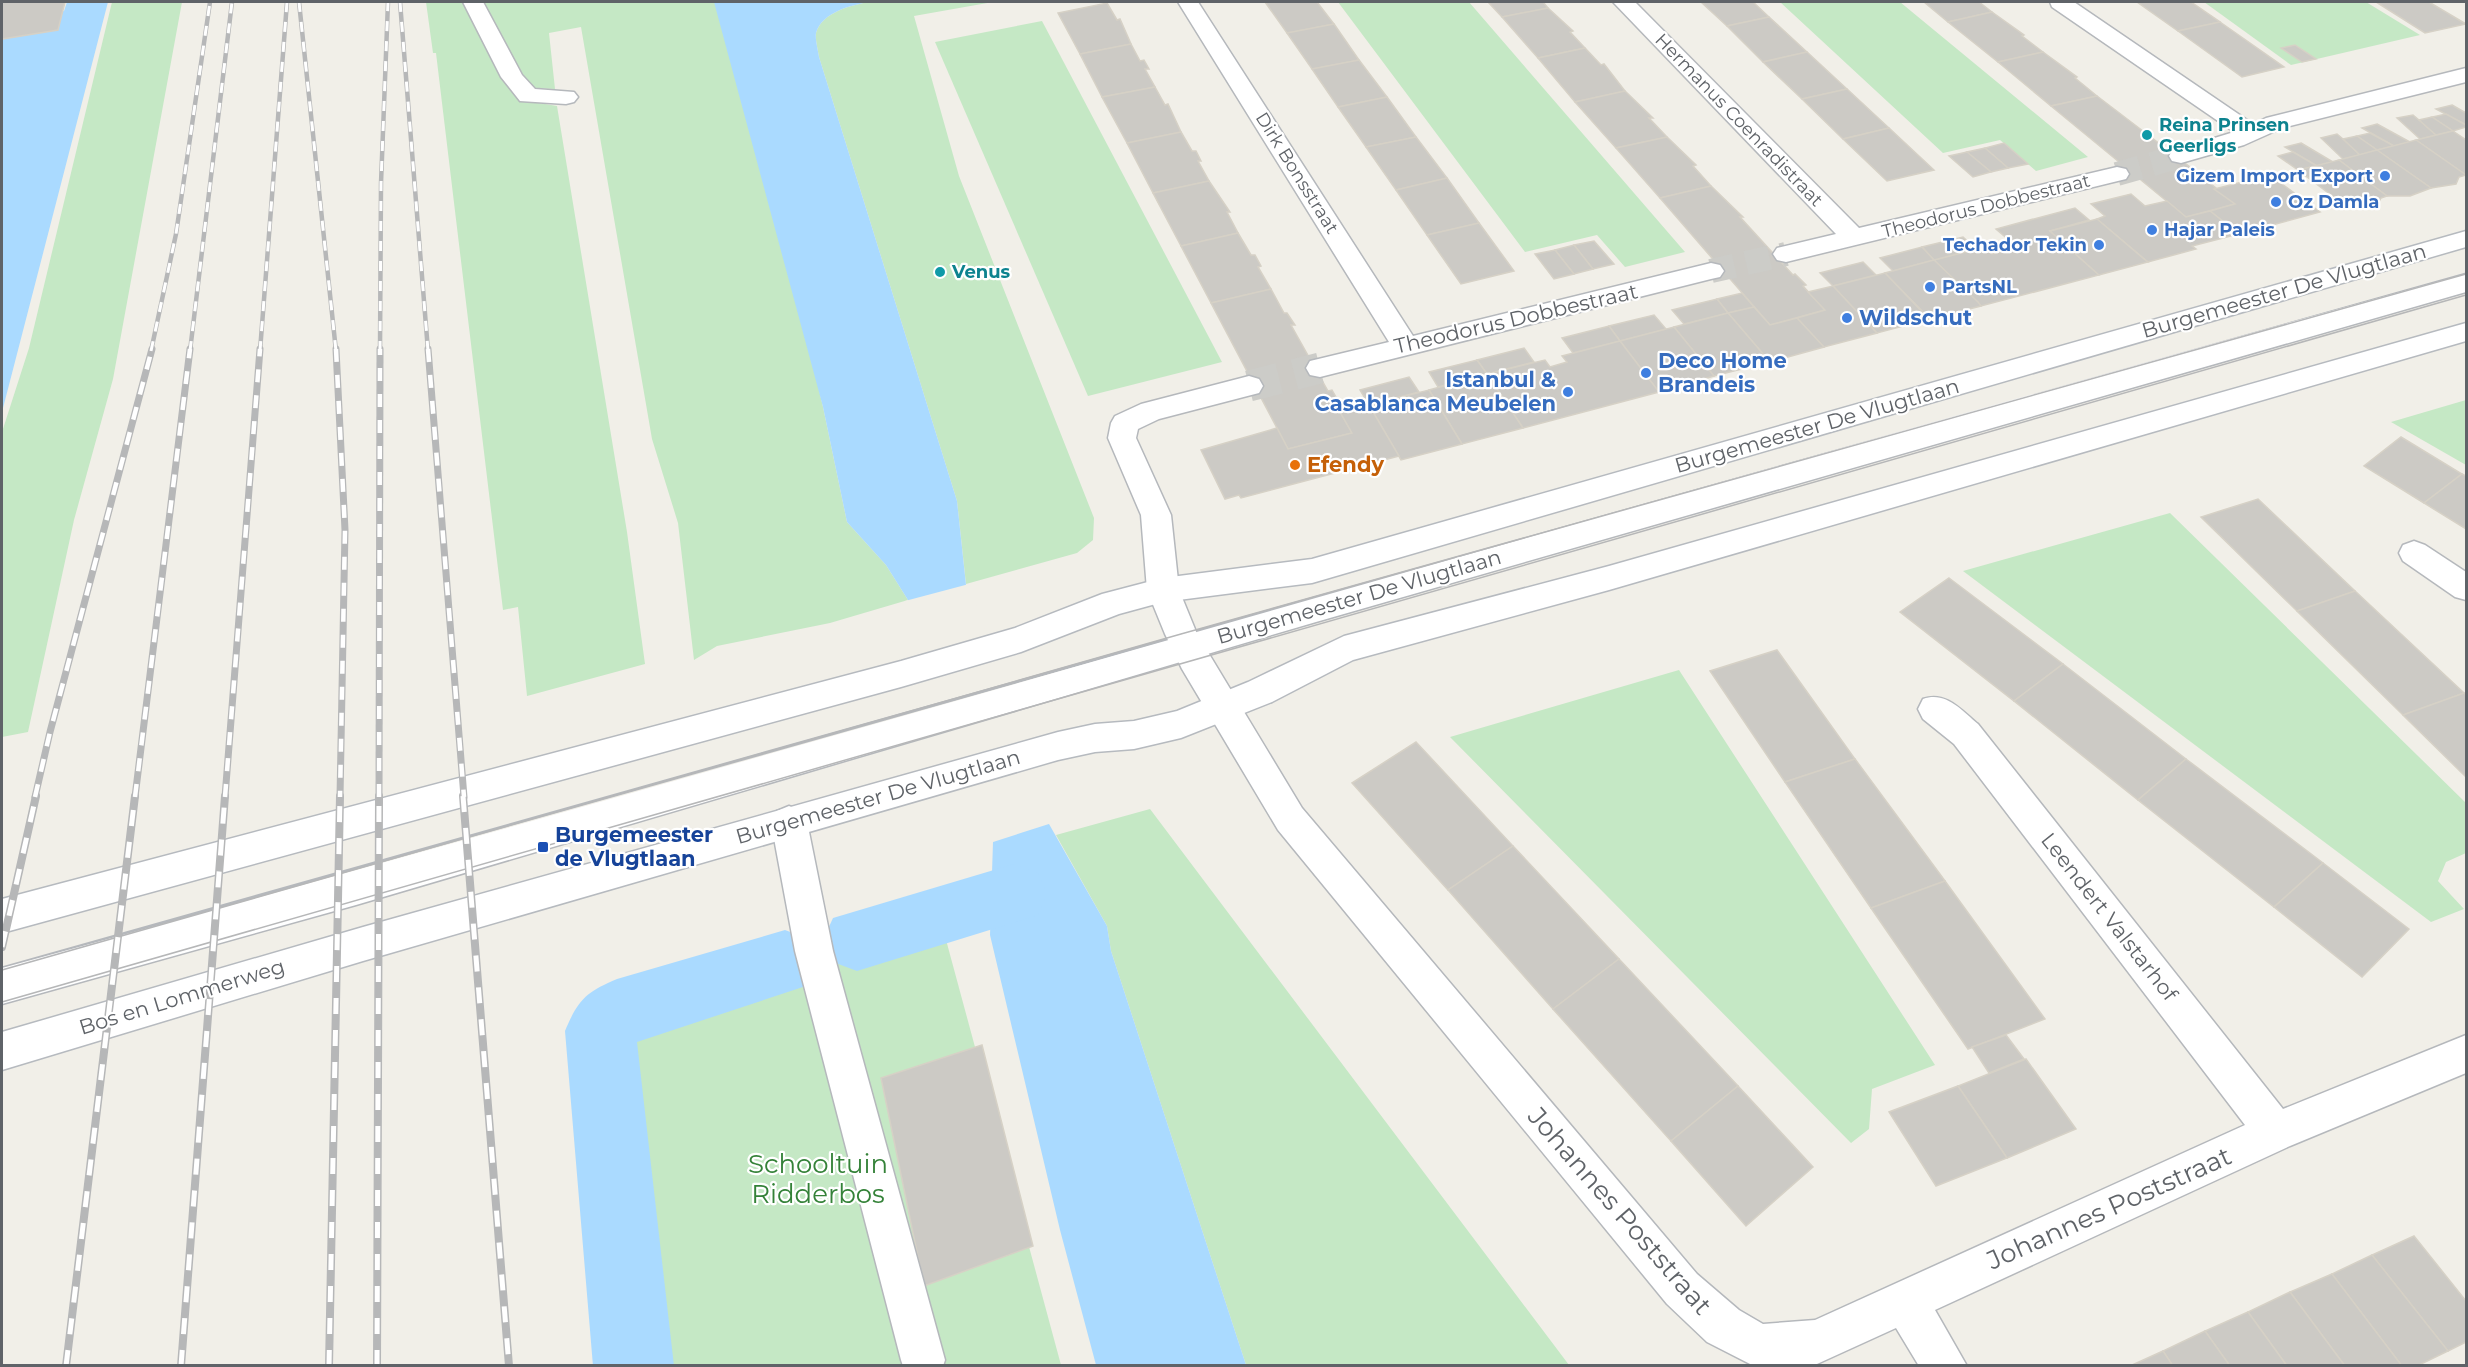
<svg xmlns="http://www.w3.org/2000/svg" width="2468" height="1367" font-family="Montserrat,sans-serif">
  <rect width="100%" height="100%" fill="#f1efe8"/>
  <g fill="#c5e8c5">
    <path d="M112 2H182L113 379 74 520 28 732 2 737V432L29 348Z"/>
    <path d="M426 2H728L823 407 847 522 886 565 908 600 830 623 717 646 694 660 678 523 652 439 581 27 549 33 555 89 534 88 524 76 504 41 486 44 521 100 557 106 627 532 645 664 527 696 518 607 503 610 436 53H433Z"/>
    <path d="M869 2H993L914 16 959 176 1094 518 1093 540 1077 553 966 584 957 501 819 57C818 50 815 39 816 33 822 12 852 5 869 2Z"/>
    <path d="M1338 2H1469L1685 252 1625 267 1597 235 1525 252Z"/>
    <path d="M1780 2H1900L2088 157 2036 171 2000 140 1943 153Z"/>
    <path d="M2204 2H2366L2420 35 2291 65Z"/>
    <path d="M1042 21 1222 362 1088 396 935 42Z"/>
    <path d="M2466 400V465L2391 422Z"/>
    <path d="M2170 513 2466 803V853L2446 862 2438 881 2464 909 2431 922 1963 571Z"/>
    <path d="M1679 670 1935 1065 1872 1089 1869 1129 1851 1143 1450 737Z"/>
    <path d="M1150 809 1569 1365H1246L1111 951 1107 926 1056 835Z"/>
    <path d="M942 925 1061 1365H651L614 1025Z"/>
  </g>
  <g fill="#aadaff">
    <path d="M67 2H108L2 412V23L64 11Z"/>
    <path d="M714 2H869C852 5 822 12 816 33 815 39 818 50 819 57L957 501 966 585 1049 824 1107 926 1111 951 1246 1365H1096L1060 1230 990 935 993 842 908 600 886 565 847 522 823 407Z"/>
  </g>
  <path fill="#f1efe8" d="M969 584 1052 823 990 843 905 601Z"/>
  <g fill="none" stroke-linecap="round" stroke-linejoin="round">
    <g fill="#aadaff" fill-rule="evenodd">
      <path d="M1014 864 1038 873 1047 894 1038 915 857 971 833 962 823 940 833 918Z"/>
      <path d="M785 930 809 939 819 962 809 985 637 1042 674 1366H593L565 1031C578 1000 586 992 617 979Z"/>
    </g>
  </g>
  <g fill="#cccac5" stroke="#d6d1c6" stroke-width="1.5">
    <path d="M2 2H65L58 30 2 39Z"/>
    <path d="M1265 2H1317L1334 24 1287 33Z"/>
    <path d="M1488 2H1543L1548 8 1502 17Z"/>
    <path d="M1701 2H1753L1769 17 1727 26Z"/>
    <path d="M1924 2H1979L1992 12 1948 22Z"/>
    <path d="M2137 2H2191L2220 22 2178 31Z"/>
    <path d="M2376 2H2429L2466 24 2425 33Z"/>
    <path d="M1107 3 1117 20 1120 19 1131 44 1080 54 1058 13Z"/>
    <path d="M1548 8 1573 31 1570 32 1585 48 1538 58 1502 17Z"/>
    <path d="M1992 12 2024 35 2022 36 2043 52 1998 62 1948 22Z"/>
    <path d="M1769 17 1807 52 1763 62 1727 26Z"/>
    <path d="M2220 22 2284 67 2242 77 2178 31Z"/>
    <path d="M1334 24 1359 60 1312 69 1287 33Z"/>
    <path d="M1131 44 1140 61 1144 60 1149 69H1145L1155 87 1102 97 1080 54Z"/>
    <path d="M2295 45 2316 59 2302 62 2281 48Z"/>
    <path d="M1585 48 1601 65 1604 64 1625 91 1575 102 1538 58Z"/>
    <path d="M1807 52 1847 89 1802 99 1763 62Z"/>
    <path d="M2043 52 2077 77 2075 78 2097 96 2051 106 1998 62Z"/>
    <path d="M1359 60 1387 97 1338 107 1312 69Z"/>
    <path d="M1155 87 1165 105 1168 104 1181 132 1127 143 1102 97Z"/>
    <path d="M1847 89 1889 128 1843 139 1802 99Z"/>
    <path d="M1625 91 1653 118H1649L1667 137 1616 148 1575 102Z"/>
    <path d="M2097 96 2198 173 2235 204 2186 217 2051 106Z"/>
    <path d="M1387 97 1416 137 1366 147 1338 107Z"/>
    <path d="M2452 105 2466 113V125L2436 109Z"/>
    <path d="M2446 114 2466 125V127L2453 131 2432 117Z"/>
    <path d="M2413 115 2419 120 2436 135 2420 139 2397 118Z"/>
    <path d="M2432 117 2453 131 2436 135 2419 120Z"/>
    <path d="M2377 124 2410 142 2394 146 2362 128Z"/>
    <path d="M1889 128 1934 170 1887 181 1843 139Z"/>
    <path d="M2453 131 2466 140V175L2416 140Z"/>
    <path d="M1181 132 1192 151H1196L1201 161H1198L1209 181 1153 193 1127 143Z"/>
    <path d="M2370 133 2394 146 2377 150 2357 136Z"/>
    <path d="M2337 134 2343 139 2360 155 2343 159 2321 138Z"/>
    <path d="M2357 136 2377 150 2360 155 2343 139Z"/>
    <path d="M1416 137 1447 178 1396 190 1366 147Z"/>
    <path d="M1667 137 1696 165 1693 166 1711 186 1660 198 1616 148Z"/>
    <path d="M2416 140 2466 175 2459 177 2456 184 2431 188 2377 150Z"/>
    <path d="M2004 143 2028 164 2008 168 1985 148Z"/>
    <path d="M2301 143 2333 162 2317 166 2285 147Z"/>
    <path d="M1985 148 2008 168 1991 172 1967 152Z"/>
    <path d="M2377 150 2431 188 2410 196H2387L2339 160Z"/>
    <path d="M1967 152 1991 172 1973 177 1949 156Z"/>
    <path d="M2293 152 2317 166 2298 170 2278 156Z"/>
    <path d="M2339 160 2387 196 2381 198 2377 205 2366 202 2347 207 2298 170Z"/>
    <path d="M2270 175 2320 212 2239 234 2210 211 2235 204 2214 189Z"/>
    <path d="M1447 178 1479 223 1427 235 1396 190Z"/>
    <path d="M1209 181 1230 212H1227L1238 233 1181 246 1153 193Z"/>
    <path d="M1711 186 1743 217H1740L1793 275 1795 274 1806 285 1803 286 1825 310 1770 325 1660 198Z"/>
    <path d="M2131 194 2145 206 2167 201 2186 217 2210 211 2239 234 2192 246 2196 249 2148 262 2097 219 2105 216 2091 204Z"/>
    <path d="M2075 208 2089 220 2050 231 2099 275 1981 306 1934 260 1985 247 1992 254 2007 250 2000 243 2010 241 1996 229Z"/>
    <path d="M2097 219 2144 259 2148 262 2099 275 2050 231Z"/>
    <path d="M1479 223 1514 271 1461 284 1427 235Z"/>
    <path d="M1238 233 1251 255H1255L1261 266 1258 267 1271 289 1211 303 1181 246Z"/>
    <path d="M1963 237 1976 249 1934 260 1922 247Z"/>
    <path d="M1594 241 1614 264 1593 269 1574 245Z"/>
    <path d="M1574 245 1593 269 1574 274 1555 250Z"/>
    <path d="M1922 247 1934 260 1893 271 1880 258Z"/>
    <path d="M1555 250 1574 274 1554 279 1535 254Z"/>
    <path d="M1934 260 1978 302 1981 306 1930 319 1885 273Z"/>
    <path d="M1863 262 1876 275 1833 286 1820 273Z"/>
    <path d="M1885 273 1926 316 1930 319 1877 333 1833 286Z"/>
    <path d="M1833 286 1874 330 1877 333 1824 347 1821 344 1797 318 1825 310 1808 292Z"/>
    <path d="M1271 289 1284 313H1287L1295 325H1291L1328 391 1332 390 1340 404 1336 405 1352 433 1288 449 1211 303Z"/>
    <path d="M1742 293 1754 307 1728 313 1717 299Z"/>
    <path d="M1717 299 1728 313 1684 324 1672 310Z"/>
    <path d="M1754 307 1770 325 1797 318 1824 347 1770 362 1728 313Z"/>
    <path d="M1728 313 1770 362 1714 376 1674 327Z"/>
    <path d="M1654 315 1666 329 1620 341 1609 326Z"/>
    <path d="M1609 326 1620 341 1573 353 1562 338Z"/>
    <path d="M1674 327 1714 376 1659 392 1620 341Z"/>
    <path d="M1620 341 1659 392 1523 428 1487 374 1545 360 1550 367 1567 362 1562 356Z"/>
    <path d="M1524 348 1534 362 1487 374 1477 360Z"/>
    <path d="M1477 360 1487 374 1438 387 1429 372Z"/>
    <path d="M1487 374 1523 428 1462 444 1429 390Z"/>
    <path d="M1409 377 1419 392 1369 405 1360 390Z"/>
    <path d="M1429 390 1462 444 1401 460 1369 405Z"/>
    <path d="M1369 405 1399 456 1241 498 1239 495 1225 499 1201 450 1277 428 1288 449 1352 433 1340 412Z"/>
    <path d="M2401 437 2462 474 2424 503 2364 466Z"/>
    <path d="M2462 474 2466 476V529L2424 503Z"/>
    <path d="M2258 499 2355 591 2297 611 2201 517Z"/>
    <path d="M1949 578 2063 664 2014 701 1900 612Z"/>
    <path d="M2355 591 2464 693 2403 715 2297 611Z"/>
    <path d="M1777 650 1855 759 1785 782 1710 671Z"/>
    <path d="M2063 664 2186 759 2138 800 2014 701Z"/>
    <path d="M2464 693 2466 695V777L2403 715Z"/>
    <path d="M1416 742 1513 846 1448 890 1352 783Z"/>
    <path d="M1855 759 1945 881 1871 908 1785 782Z"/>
    <path d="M2186 759 2323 863 2274 907 2138 800Z"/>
    <path d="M1513 846 1619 959 1553 1009 1448 890Z"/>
    <path d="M2323 863 2409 929 2362 977 2274 907Z"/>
    <path d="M1945 881 2045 1019 1968 1049 1871 908Z"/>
    <path d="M1619 959 1738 1086 1671 1141 1553 1009Z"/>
    <path d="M2006 1035 2024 1059 1989 1073 1972 1047Z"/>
    <path d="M982 1045 1033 1246 924 1286 881 1078Z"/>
    <path d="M2026 1059 2076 1129 2007 1158 1958 1086Z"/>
    <path d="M1738 1086 1813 1167 1746 1226 1671 1141Z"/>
    <path d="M1958 1086 2007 1158 1936 1186 1889 1112Z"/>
    <path d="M2414 1236 2466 1301V1342L2448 1351 2372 1255Z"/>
    <path d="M2372 1255 2448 1351 2417 1366H2402L2332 1274Z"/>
    <path d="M2332 1274 2402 1366H2345L2290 1292Z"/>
    <path d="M2290 1292 2345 1366H2287L2248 1312Z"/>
    <path d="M2248 1312 2287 1366H2230L2205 1331Z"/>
    <path d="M2205 1331 2230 1366H2173L2163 1351Z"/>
    <path d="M2163 1351 2173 1366H2130Z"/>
  </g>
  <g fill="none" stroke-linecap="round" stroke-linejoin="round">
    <g stroke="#ccccc8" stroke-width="24" stroke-dasharray="24 12" stroke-linecap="butt">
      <path d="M2117 174 2181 156"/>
      <path d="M1711 271 1786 254"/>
    </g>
    <path stroke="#ccccc8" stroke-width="31" stroke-dasharray="31 16" stroke-linecap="butt" d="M1249 386 1320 368"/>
    <g stroke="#b5b8bc" stroke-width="3">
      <g id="lane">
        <path d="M463 2H483L522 75 535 89 574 92 578 97 574 102 566 104 520 101 501 77Z"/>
        <path d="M2466 274V292L1316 622 356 905 2 1004V968C825 744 1643 499 2466 274Z"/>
      </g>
    </g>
    <g stroke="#b5b8bc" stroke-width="3">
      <g id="street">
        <path d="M1178 2H1198L1413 336 1711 263 1720 265 1724 271 1720 277 1711 279 1320 377 1310 375 1306 368 1310 361 1389 342Z"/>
        <path d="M1613 2H1635L1859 228 2117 167 2126 169 2129 174 2126 179 1786 262 1777 260 1773 254 1777 248 1836 234Z"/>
        <path d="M2050 2H2074L2253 124 2266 118 2466 68V82L2282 128 2244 145 2181 163 2172 161 2169 156 2172 151 2234 132 2052 7Z"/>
        <path d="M1249 376 1259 379 1263 386 1259 393 1159 419 1138 429 1136 438 1171 515 1179 590 1197 634 1302 808 1697 1274 1739 1310 1763 1324 1815 1320 2245 1125 1954 744 1923 719 1918 709 1923 699C1946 691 1961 710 1978 724L2283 1109 2466 1035V1073L2290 1146 1935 1310 1967 1366H1919L1896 1328 1817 1364 1754 1366 1707 1342 1667 1304 1278 830 1182 669 1165 634 1147 590 1141 515 1108 438 1111 423 1115 416 1141 404Z"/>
        <path d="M2414 541 2425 545 2466 572V600L2455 597 2403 561 2399 553 2403 545Z"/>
        <path d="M789 806 801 811 807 822 833 951 945 1360 943 1366H903L901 1360 795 951 771 822 777 811Z"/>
      </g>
    </g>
    <g stroke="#b6babf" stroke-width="3">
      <g id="secondary">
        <path d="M2466 231V247L1312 583 1163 602 1119 614 1021 652 901 687 2 933V899L901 661 1015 628 1102 594 1163 578 1312 559Z"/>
        <path d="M2466 323V341L1609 590 1353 660 1272 702 1181 738 1134 749 1095 752 1058 760 363 961 2 1070V1032L363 927 1058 732 1095 724 1134 721 1177 711 1248 682 1344 636 1609 566Z"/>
      </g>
    </g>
    <use href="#lane" fill="#fff" fill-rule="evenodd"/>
    <use href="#street" fill="#fff" fill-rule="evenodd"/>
    <use href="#secondary" fill="#fff" fill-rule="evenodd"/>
    <g stroke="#b6b7b8" stroke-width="1.5">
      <path d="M2 970 1181 634 2466 274"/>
      <path d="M2 1002 2466 295"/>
    </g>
    <g stroke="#b6b7b8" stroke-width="4.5">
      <g id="rail-far2">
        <path d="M299 2 336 351"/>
        <path d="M400 2 428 351"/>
        <path d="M151 351 176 234 210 2"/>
        <path d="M190 351 232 2"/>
        <path d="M260 351 287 2"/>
        <path d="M380 351 381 183 388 2"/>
      </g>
    </g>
    <g stroke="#b6b7b8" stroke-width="7">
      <g id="rail-far1">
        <path d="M336 349 345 530 340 797"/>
        <path d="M428 349 464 797"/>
        <path d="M35 797 50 732 152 349"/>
        <path d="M135 797 190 349"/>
        <path d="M225 797 260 349"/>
        <path d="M379 797 380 349"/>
      </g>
    </g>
    <g stroke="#b6b7b8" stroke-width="8">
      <g id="rail">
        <path d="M463 796 509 1366"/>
        <path d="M2 947 36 796"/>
        <path d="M66 1366 135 796"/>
        <path d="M181 1366 225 796"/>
        <path d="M329 1366 340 796"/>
        <path d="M377 1366 379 796"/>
      </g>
    </g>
    <use href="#rail-far2" stroke="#fff" stroke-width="3" stroke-dasharray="10" stroke-linecap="butt"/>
    <use href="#rail-far1" stroke="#fff" stroke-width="4.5" stroke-dasharray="13" stroke-linecap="butt"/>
    <use href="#rail" stroke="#fff" stroke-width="5" stroke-dasharray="16" stroke-linecap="butt"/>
  </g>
  <g fill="#0f9aa8" stroke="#fff" stroke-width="2">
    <circle cx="2147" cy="135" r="6"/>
    <circle cx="940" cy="272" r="6"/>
  </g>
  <g fill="#3f7fe0" stroke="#fff" stroke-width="2">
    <circle cx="2385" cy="176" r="6"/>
    <circle cx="2276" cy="202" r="6"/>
    <circle cx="2152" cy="230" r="6"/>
    <circle cx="2099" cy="245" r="6"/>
    <circle cx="1930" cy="287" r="6"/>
    <circle cx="1847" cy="318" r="6"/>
    <circle cx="1646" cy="373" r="6"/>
    <circle cx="1568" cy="392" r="6"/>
  </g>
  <circle fill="#e8710a" stroke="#fff" stroke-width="2" cx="1295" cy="465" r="6"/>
  <rect fill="#1a4fb4" stroke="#fff" stroke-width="2" x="537" y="841" width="12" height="12" rx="3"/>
  <g text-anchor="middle" stroke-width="4.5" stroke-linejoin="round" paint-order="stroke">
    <g font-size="18" fill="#5f6368" stroke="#fff">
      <text transform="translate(1739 120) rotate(46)" y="6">Hermanus Coenradistraat</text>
      <text transform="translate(1297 173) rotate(58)" y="6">Dirk Bonsstraat</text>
      <text transform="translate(1986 206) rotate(-14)" y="6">Theodorus Dobbestraat</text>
    </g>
    <g font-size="18" font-weight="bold" fill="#0d838f" stroke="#fff" text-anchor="start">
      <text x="2159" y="131">Reina Prinsen<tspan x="2159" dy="21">Geerligs</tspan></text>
      <text x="952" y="278">Venus</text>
    </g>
    <g font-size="18" font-weight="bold" fill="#366cbe" stroke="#fff" text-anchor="start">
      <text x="2373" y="182" text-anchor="end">Gizem Import Export</text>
      <text x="2288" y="208">Oz Damla</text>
      <text x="2164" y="236">Hajar Paleis</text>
      <text x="2087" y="251" text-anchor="end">Techador Tekin</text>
      <text x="1942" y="293">PartsNL</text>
    </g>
    <g font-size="21" fill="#5f6368" stroke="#fff">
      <text transform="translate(2284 291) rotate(-16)" y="7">Burgemeester De Vlugtlaan</text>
      <text transform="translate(1516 319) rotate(-13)" y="7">Theodorus Dobbestraat</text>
      <text transform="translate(1817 426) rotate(-16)" y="7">Burgemeester De Vlugtlaan</text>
      <text transform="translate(1359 597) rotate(-16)" y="7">Burgemeester De Vlugtlaan</text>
      <text transform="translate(878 797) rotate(-16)" y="7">Burgemeester De Vlugtlaan</text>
      <text transform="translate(2109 917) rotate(52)" y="7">Leendert Valstarhof</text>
      <text transform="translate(182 997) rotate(-17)" y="7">Bos en Lommerweg</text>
    </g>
    <g font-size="21" font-weight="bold" fill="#366cbe" stroke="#fff" text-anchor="start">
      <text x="1859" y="325">Wildschut</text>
      <text x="1658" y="368">Deco Home<tspan x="1658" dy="24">Brandeis</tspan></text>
      <text x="1556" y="387" text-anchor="end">Istanbul &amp;<tspan x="1556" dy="24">Casablanca Meubelen</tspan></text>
    </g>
    <g font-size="21" font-weight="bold" fill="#c56008" stroke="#fff" text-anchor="start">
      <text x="1307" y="472">Efendy</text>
    </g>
    <g font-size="21" font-weight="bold" fill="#164399" stroke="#fff" text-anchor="start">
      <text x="555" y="842">Burgemeester<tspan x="555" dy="24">de Vlugtlaan</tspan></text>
    </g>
    <g font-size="26" fill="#348238" stroke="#fff">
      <text x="818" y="1173">Schooltuin<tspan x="818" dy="30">Ridderbos</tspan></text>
    </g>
    <g font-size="26" fill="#5f6368" stroke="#fff">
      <text transform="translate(2109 1208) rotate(-24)" y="9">Johannes Poststraat</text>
      <text transform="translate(1620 1211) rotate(49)" y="9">Johannes Poststraat</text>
    </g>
  </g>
  <rect width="2468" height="1367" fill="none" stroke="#5f6368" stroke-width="6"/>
</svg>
